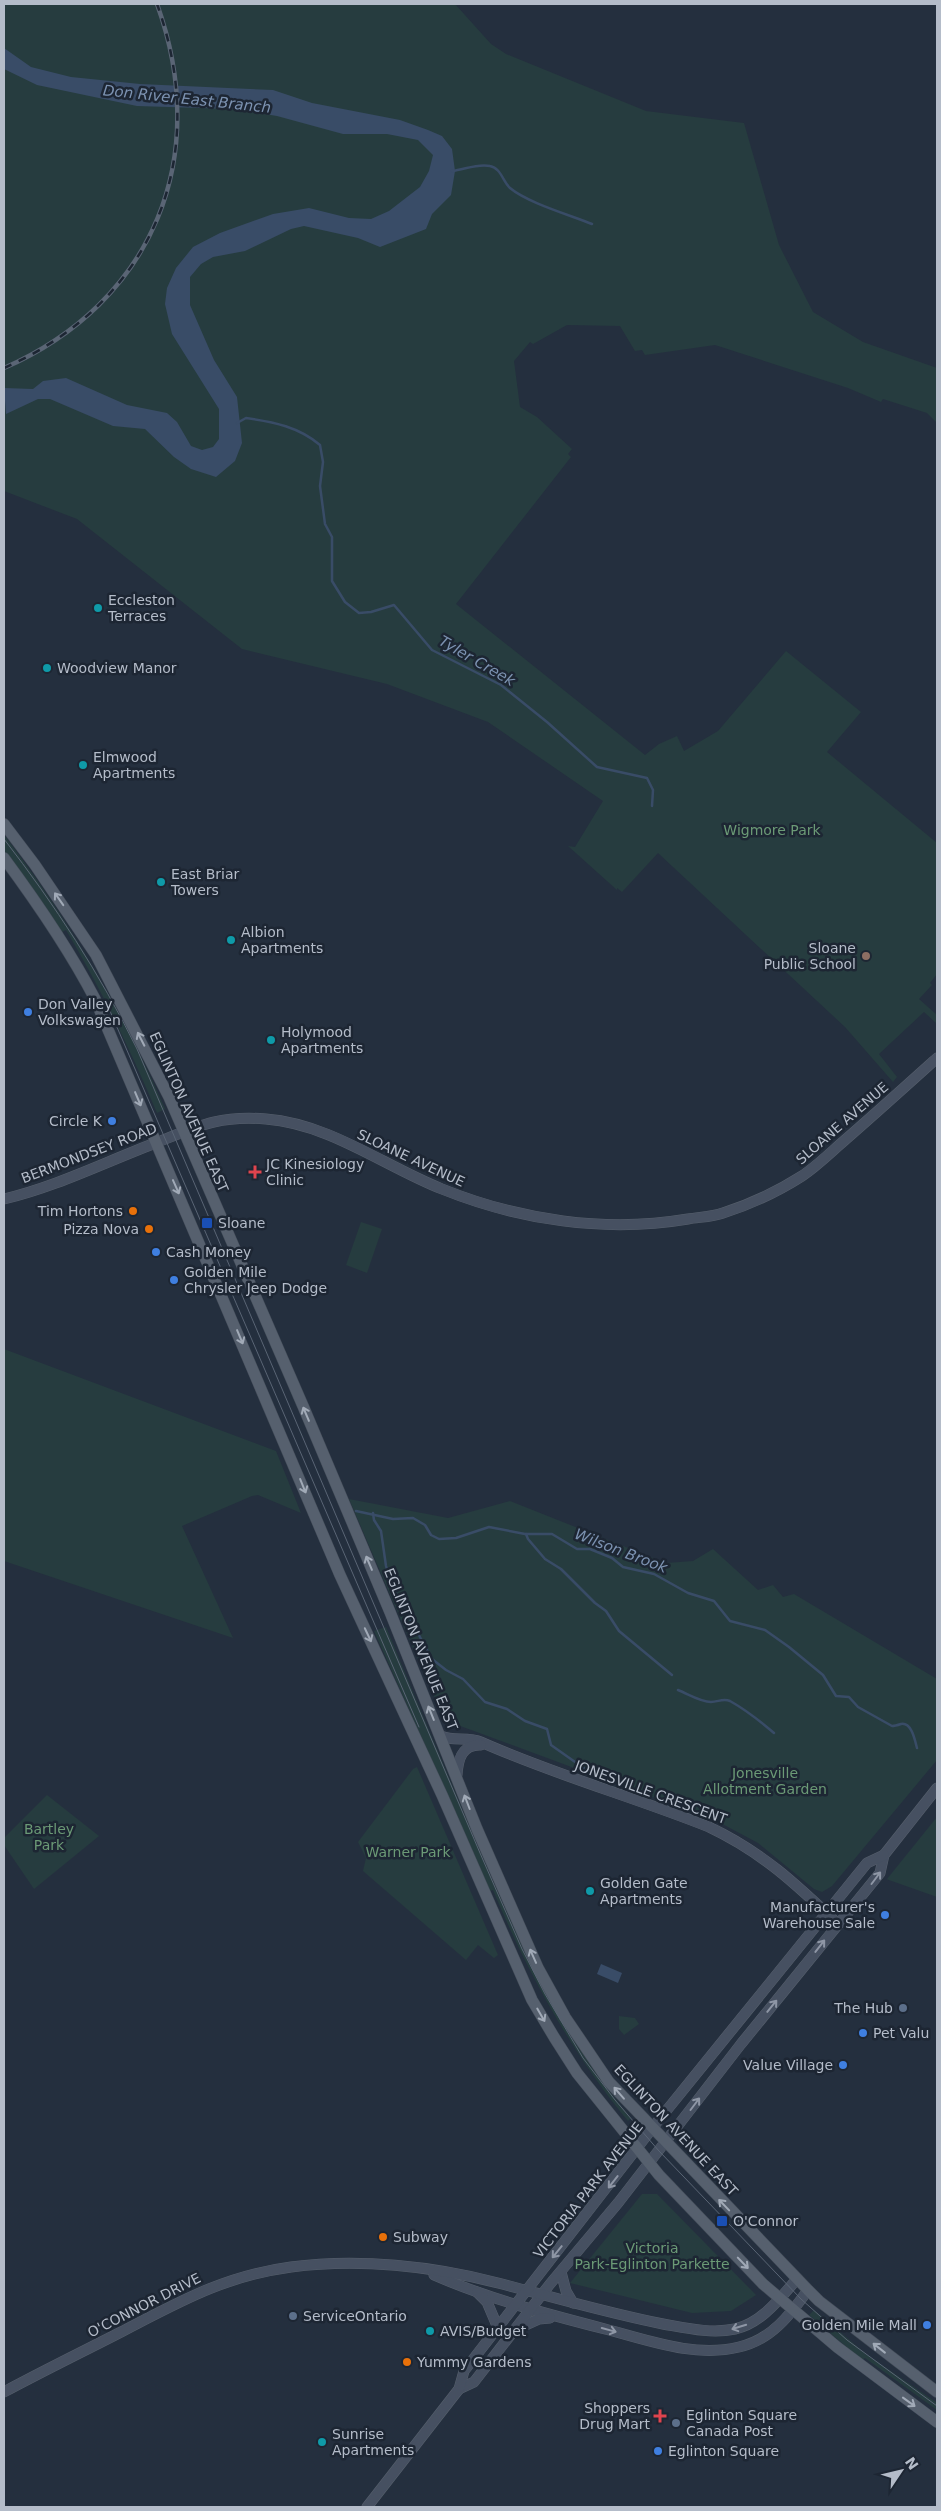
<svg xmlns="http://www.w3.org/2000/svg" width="941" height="2511" font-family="'DejaVu Sans',sans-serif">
  <rect width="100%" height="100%" fill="#242f3e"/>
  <g fill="#263c3f">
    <path d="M4 4H455L491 44 506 54 646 111 744 123 779 245 813 312 863 342 937 368V423L927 413 883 399 881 402 848 388 715 345 645 355 642 350 635 351 620 326 567 325 533 344 530 342 514 361 520 407 537 417 572 449 568 454 571 457 456 604 645 755 659 744 677 736 684 751 718 731 786 651 861 712 827 752 937 843V974L930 983 932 985 919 999 937 1015 936 1023 924 1012 879 1054 897 1077 893 1082 845 1027 658 853 622 892 617 888V890L568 846 575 847 603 801 488 722 387 684 242 649 77 519 4 491Z"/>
    <path d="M4 835C69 920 122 1010 165 1109L157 1113C130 1049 101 989 66 930L62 932 4 851Z"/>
    <path d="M361 1222 382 1229 367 1273 346 1265Z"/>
    <path d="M4 1349 276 1451 301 1513 258 1495 252 1496 182 1526 233 1638 4 1561Z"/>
    <path d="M349 1499 448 1518 510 1501 666 1563 693 1561 713 1549 758 1590 773 1585 783 1597 794 1594 937 1679V1760L832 1886 822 1892 814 1889 758 1843 715 1820 444 1720Z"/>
    <path d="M386 1627C415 1698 445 1768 475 1839 519 1942 559 2032 631 2118L628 2121C571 2052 527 1972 493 1890L490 1891 374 1631Z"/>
    <path d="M417 1767 498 1955 494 1958 478 1945 466 1960 363 1871 366 1858 358 1842 413 1769Z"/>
    <path d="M47 1795 99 1836 34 1889 4 1845V1838Z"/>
    <path d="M937 1817V1897L886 1879H887Z"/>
    <path d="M619 2016 635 2018 639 2024 624 2035 619 2029Z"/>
    <path d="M642 2194H657L756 2295 731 2311 692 2313 570 2283Z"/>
    <path d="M814 2310 866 2354 937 2403V2410L865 2358 862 2360 809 2315Z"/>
  </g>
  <g fill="#394c67">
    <path d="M4 48 31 67 71 77 140 84 273 90 312 103 400 120 428 130 442 136 452 149 455 171 451 195 432 214 426 229 380 247 358 238 304 226 291 229 245 251 213 257 201 264 190 277V305L214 360 237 397 242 443 235 461 216 477 191 469 174 457 145 429 113 426 50 399H38L6 414 4 388 33 389 43 381 66 378 127 405 167 413 177 422 191 446 202 450 213 447 219 439V409L172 334 165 304 167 288 176 268 193 247 220 233 273 214 309 208 349 218 371 219 389 211 420 187 429 171 433 155 418 140 387 134H343L277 116 233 109 137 106 37 85 4 69Z"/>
    <path d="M601 1964 622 1973 618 1983 597 1974Z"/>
  </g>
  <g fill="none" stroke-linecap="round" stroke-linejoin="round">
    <g stroke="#394c67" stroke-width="2.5">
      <path d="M452 171C464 170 477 163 490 166 501 168 503 182 510 188 528 203 570 215 592 224"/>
      <path d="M237 423 246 418C274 422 299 427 320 445L323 462 320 486 325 524 332 537V581L345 602 359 613 371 612 394 605 432 650 501 685 547 722 597 767 647 778 653 790 652 806"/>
      <path d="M356 1511 393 1519 413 1518 425 1525 431 1535 439 1539 456 1538 489 1527 525 1534H552L577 1549H590L612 1558 623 1567 654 1574 688 1593 714 1601 730 1621 765 1630 789 1647 823 1675 836 1696 849 1697 858 1707 892 1726C895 1726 898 1725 901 1724 912 1722 915 1741 917 1748"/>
      <path d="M373 1513 374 1520 381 1531 386 1566 392 1586 432 1659 446 1670 463 1679 485 1702 507 1709 525 1721 547 1729 551 1745 585 1769"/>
      <path d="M526 1534 528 1539 545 1559 561 1569 595 1603 606 1611 619 1631 672 1675"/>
      <path d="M678 1690C688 1694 701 1702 711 1702 718 1702 723 1698 730 1701 746 1710 760 1721 774 1733"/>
    </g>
    <g stroke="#565f6c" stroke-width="11">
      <g id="secondary">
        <path d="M4 1199C55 1187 103 1163 153 1144 196 1127 218 1115 266 1119 330 1124 384 1166 442 1189 519 1220 605 1233 688 1219 699 1217 712 1217 723 1213 751 1204 777 1192 802 1176 817 1166 831 1152 845 1140 876 1113 907 1085 937 1058"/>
        <path d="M441 1736C453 1742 468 1736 481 1742 555 1775 634 1797 709 1827 762 1852 796 1884 838 1924"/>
        <path d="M457 1775C458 1759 462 1744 481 1745"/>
        <path d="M561 2272 566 2291 573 2303"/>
        <path d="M434 2275C489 2299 547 2314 605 2329 648 2340 694 2358 739 2347 771 2340 790 2315 808 2290"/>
        <path d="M477 2292 487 2302 498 2328"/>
        <path d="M517 2329 539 2319 550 2318"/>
        <path d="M459 2389 474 2382 550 2284 618 2203 741 2044 880 1873 884 1855 937 1788"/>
        <path d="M4 2392C43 2371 82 2352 121 2332 179 2302 224 2276 291 2267 358 2258 433 2266 498 2283 553 2297 607 2313 663 2324 686 2328 711 2334 735 2329 762 2323 780 2298 797 2279"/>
        <path d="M367 2507 459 2389 464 2371 658 2121 867 1863 884 1855"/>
      </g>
    </g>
    <g stroke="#414a57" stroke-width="12">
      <g id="primary">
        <path d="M4 824 35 865 96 955 169 1097 303 1406 390 1612 477 1829 538 1968 565 2017 609 2082 808 2290 819 2301 937 2392"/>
        <path d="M4 858C38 904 69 949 95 999L340 1575 442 1795 532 2000 554 2037 577 2073 659 2175 763 2284 837 2347 937 2422"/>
      </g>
    </g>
    <use href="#secondary" stroke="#465061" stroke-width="10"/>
    <use href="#primary" stroke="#56606e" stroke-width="11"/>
    <g stroke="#5a6575" stroke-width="1">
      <path d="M4 839C55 905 100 974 137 1049L480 1853 522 1949 545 1994 583 2058 615 2100 659 2151 801 2299 847 2340 937 2406"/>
      <path d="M110 1011 419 1727"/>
    </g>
    <g stroke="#5a6575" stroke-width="4.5">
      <path id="rail" d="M4 368C154 302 212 157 157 4"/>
    </g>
    <use href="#rail" stroke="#1d2633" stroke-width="2.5" stroke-dasharray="8" stroke-linecap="butt"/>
  </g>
  <defs><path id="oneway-shaft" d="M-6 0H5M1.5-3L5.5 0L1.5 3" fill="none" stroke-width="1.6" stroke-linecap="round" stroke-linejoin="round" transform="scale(1.25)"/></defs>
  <g stroke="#a1aab7">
    <use href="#oneway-shaft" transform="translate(59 899) rotate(-125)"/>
    <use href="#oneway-shaft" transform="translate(141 1039) rotate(-117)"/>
    <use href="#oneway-shaft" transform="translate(138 1099) rotate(67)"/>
    <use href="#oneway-shaft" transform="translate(176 1187) rotate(66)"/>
    <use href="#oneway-shaft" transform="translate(240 1337) rotate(67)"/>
    <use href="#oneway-shaft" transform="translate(306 1414) rotate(-113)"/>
    <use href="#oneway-shaft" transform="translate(303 1486) rotate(68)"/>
    <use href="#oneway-shaft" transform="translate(369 1563) rotate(-113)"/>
    <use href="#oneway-shaft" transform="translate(368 1635) rotate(65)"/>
    <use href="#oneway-shaft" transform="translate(431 1713) rotate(-112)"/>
    <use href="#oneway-shaft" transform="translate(467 1802) rotate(-111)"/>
    <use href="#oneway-shaft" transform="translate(533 1956) rotate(-114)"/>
    <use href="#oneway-shaft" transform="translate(541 2015) rotate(60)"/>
    <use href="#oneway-shaft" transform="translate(619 2093) rotate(-131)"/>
    <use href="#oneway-shaft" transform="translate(724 2205) rotate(-134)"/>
    <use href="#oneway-shaft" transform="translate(743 2263) rotate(46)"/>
    <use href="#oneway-shaft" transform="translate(879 2348) rotate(-142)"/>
    <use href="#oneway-shaft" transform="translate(909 2402) rotate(36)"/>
  </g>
  <g stroke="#8e96a5">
    <use href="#oneway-shaft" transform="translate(876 1878) rotate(-53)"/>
    <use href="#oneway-shaft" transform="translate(820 1946) rotate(-52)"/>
    <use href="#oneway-shaft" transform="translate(772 2006) rotate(-51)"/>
    <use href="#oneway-shaft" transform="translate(695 2104) rotate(-53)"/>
    <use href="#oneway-shaft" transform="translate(613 2182) rotate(128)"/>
    <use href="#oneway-shaft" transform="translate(557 2252) rotate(129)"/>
    <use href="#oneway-shaft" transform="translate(739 2327) rotate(163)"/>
    <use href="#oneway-shaft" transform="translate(609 2330) rotate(15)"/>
  </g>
  <g fill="#0f9aa8" stroke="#1d2633" stroke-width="2">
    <circle cx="98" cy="608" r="5"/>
    <circle cx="47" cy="668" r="5"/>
    <circle cx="83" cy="765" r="5"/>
    <circle cx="161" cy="882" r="5"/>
    <circle cx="231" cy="940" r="5"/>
    <circle cx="271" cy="1040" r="5"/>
    <circle cx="590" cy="1891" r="5"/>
    <circle cx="430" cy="2331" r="5"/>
    <circle cx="322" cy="2442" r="5"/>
  </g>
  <circle fill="#8d6e63" stroke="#1d2633" stroke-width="2" cx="866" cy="956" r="5"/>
  <g fill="#3f7fe0" stroke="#1d2633" stroke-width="2">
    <circle cx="28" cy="1012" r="5"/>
    <circle cx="112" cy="1121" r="5"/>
    <circle cx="156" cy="1252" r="5"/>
    <circle cx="174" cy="1280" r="5"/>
    <circle cx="885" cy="1915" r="5"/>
    <circle cx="863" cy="2033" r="5"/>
    <circle cx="843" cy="2065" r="5"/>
    <circle cx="927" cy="2325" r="5"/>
    <circle cx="658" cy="2451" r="5"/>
  </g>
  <g fill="#e0444e" stroke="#1d2633" stroke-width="2">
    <path d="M252.5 1164.5h5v5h5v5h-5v5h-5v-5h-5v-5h5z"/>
    <path d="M657.5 2408.5h5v5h5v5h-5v5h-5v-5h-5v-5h5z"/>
  </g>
  <g fill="#e8710a" stroke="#1d2633" stroke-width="2">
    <circle cx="133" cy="1211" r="5"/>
    <circle cx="149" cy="1229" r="5"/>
    <circle cx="383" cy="2237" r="5"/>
    <circle cx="407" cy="2362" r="5"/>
  </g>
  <g fill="#1a4fb4" stroke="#1d2633" stroke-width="2">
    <rect x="201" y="1217" width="12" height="12" rx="2.5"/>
    <rect x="716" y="2215" width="12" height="12" rx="2.5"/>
  </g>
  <g fill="#5c6f8a" stroke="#1d2633" stroke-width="2">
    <circle cx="903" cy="2008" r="5"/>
    <circle cx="293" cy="2316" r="5"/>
    <circle cx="676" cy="2423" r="5"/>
  </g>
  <g text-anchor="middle" stroke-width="5" stroke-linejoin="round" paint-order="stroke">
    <g font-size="14" fill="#b4bcc9" stroke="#1d2633" text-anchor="start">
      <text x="108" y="605">Eccleston<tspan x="108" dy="16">Terraces</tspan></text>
      <text x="57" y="673">Woodview Manor</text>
      <text x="93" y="762">Elmwood<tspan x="93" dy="16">Apartments</tspan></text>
      <text x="171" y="879">East Briar<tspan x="171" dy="16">Towers</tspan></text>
      <text x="241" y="937">Albion<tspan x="241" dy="16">Apartments</tspan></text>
      <text x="856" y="953" text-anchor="end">Sloane<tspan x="856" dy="16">Public School</tspan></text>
      <text x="38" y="1009">Don Valley<tspan x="38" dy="16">Volkswagen</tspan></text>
      <text x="281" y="1037">Holymood<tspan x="281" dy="16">Apartments</tspan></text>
      <text x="102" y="1126" text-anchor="end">Circle K</text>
      <text x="266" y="1169">JC Kinesiology<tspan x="266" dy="16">Clinic</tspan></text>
      <text x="123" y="1216" text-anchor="end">Tim Hortons</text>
      <text x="218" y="1228">Sloane</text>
      <text x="139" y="1234" text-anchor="end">Pizza Nova</text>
      <text x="166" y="1257">Cash Money</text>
      <text x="184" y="1277">Golden Mile<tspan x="184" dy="16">Chrysler Jeep Dodge</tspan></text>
      <text x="600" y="1888">Golden Gate<tspan x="600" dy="16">Apartments</tspan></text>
      <text x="875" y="1912" text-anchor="end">Manufacturer's<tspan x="875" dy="16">Warehouse Sale</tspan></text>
      <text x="893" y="2013" text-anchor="end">The Hub</text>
      <text x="873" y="2038">Pet Valu</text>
      <text x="833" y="2070" text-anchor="end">Value Village</text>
      <text x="733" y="2226">O'Connor</text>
      <text x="393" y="2242">Subway</text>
      <text x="303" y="2321">ServiceOntario</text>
      <text x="917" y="2330" text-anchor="end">Golden Mile Mall</text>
      <text x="440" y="2336">AVIS/Budget</text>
      <text x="417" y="2367">Yummy Gardens</text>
      <text x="650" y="2413" text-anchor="end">Shoppers<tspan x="650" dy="16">Drug Mart</tspan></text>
      <text x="686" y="2420">Eglinton Square<tspan x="686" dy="16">Canada Post</tspan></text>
      <text x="332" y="2439">Sunrise<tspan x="332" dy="16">Apartments</tspan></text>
      <text x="668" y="2456">Eglinton Square</text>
    </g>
    <g font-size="14" fill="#6b9a76" stroke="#1d2633">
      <text x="772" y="835">Wigmore Park</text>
      <text x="765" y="1778">Jonesville<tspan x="765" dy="16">Allotment Garden</tspan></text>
      <text x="49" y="1834">Bartley<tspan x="49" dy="16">Park</tspan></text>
      <text x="408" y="1857">Warner Park</text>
      <text x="652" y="2253">Victoria<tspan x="652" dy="16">Park-Eglinton Parkette</tspan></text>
    </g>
    <g font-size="14" fill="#b4bcc9" stroke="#1d2633">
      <text transform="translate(189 1112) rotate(66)" y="5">EGLINTON AVENUE EAST</text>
      <text transform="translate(842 1123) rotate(-41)" y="5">SLOANE AVENUE</text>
      <text transform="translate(89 1153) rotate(-21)" y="5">BERMONDSEY ROAD</text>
      <text transform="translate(411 1158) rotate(25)" y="5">SLOANE AVENUE</text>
      <text transform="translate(421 1649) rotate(68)" y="5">EGLINTON AVENUE EAST</text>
      <text transform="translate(651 1792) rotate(20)" y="5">JONESVILLE CRESCENT</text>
      <text transform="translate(676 2130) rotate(47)" y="5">EGLINTON AVENUE EAST</text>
      <text transform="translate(588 2190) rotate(-52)" y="5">VICTORIA PARK AVENUE</text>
      <text transform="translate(144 2305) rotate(-27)" y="5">O'CONNOR DRIVE</text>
    </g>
    <g font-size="15" font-style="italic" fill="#7c92b1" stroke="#1d2633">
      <text transform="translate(187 99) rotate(6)" y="5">Don River East Branch</text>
      <text transform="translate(477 661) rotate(30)" y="5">Tyler Creek</text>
      <text transform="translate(621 1551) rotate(21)" y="5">Wilson Brook</text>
    </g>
  </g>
  <rect width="941" height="2511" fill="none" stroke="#b4bcc9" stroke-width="10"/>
  <g transform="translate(901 2471) rotate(55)" stroke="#1d2633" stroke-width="4" paint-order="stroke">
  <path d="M0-4L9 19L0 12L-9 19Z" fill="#b4bcc9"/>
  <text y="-8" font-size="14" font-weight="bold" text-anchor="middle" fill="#b4bcc9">N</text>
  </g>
</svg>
